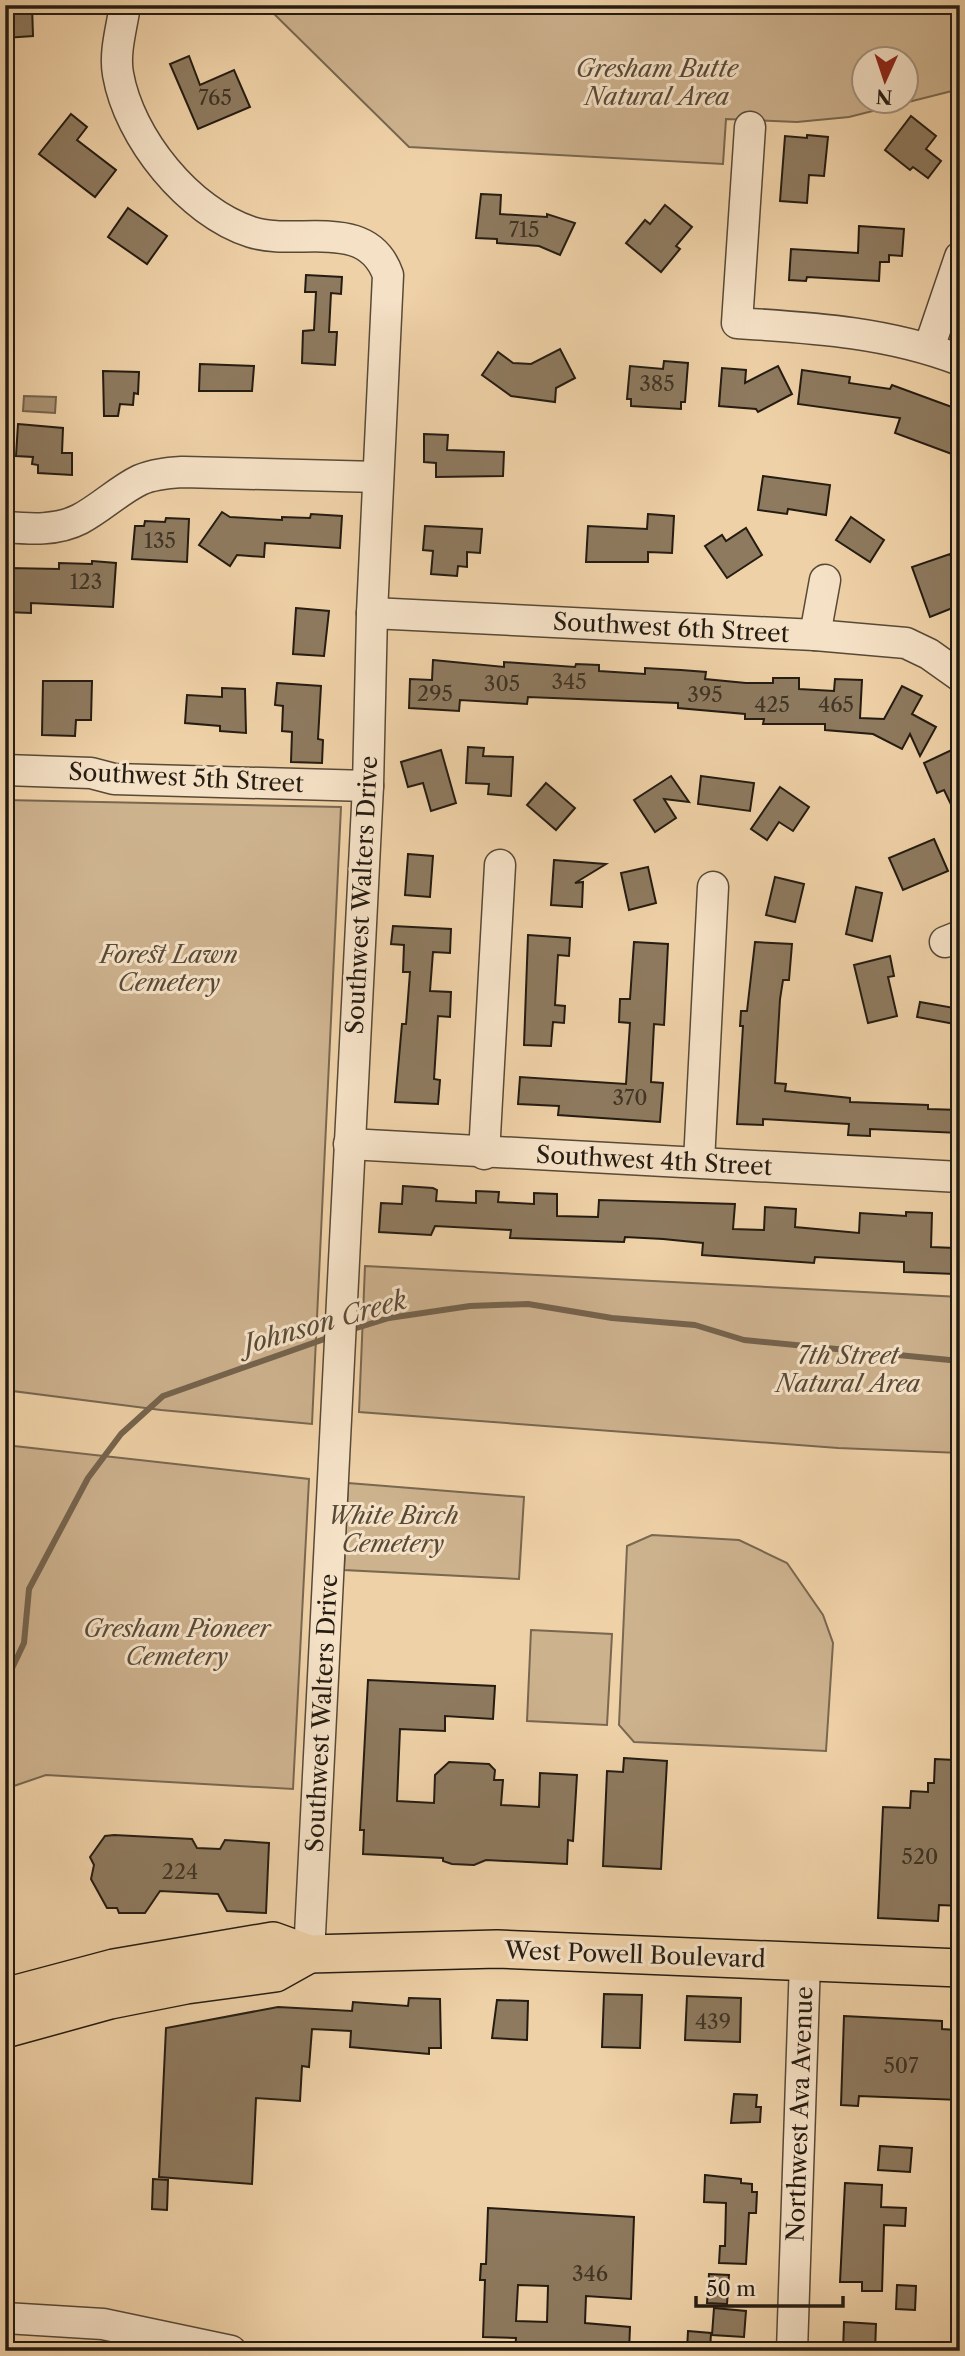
<svg xmlns="http://www.w3.org/2000/svg" width="965" height="2356" font-family="'Libre Caslon Text',serif">
  <rect width="100%" height="100%" fill="#efd1a7"/>
  <filter id="stains"><feTurbulence type="fractalNoise" baseFrequency=".00286" numOctaves="4"/><feColorMatrix values="0 0 0 0 .2 0 0 0 0 .09 0 0 0 0 .02 0 0 0 .5 -.17"/></filter>
  <radialGradient id="worn" r=".72"><stop offset=".6" stop-color="#630" stop-opacity="0"/><stop offset="1" stop-color="#630" stop-opacity=".3"/></radialGradient>
  <g fill="#cdb28e" stroke="#796750" stroke-width="2" fill-rule="evenodd">
    <path d="M265 5H960V89L849 117 797 122 726 119 723 164 409 147ZM864 60H906V102H864Z"/>
    <path d="M5 800 341 807 312 1424 161 1410 5 1390Z"/>
    <path d="M365 1266 960 1297V1453L838 1448 359 1412Z"/>
    <path d="M5 1445 309 1479 293 1789 46 1775 5 1789Z"/>
    <path d="M348 1483 524 1497 519 1579 344 1570Z"/>
    <path d="M652 1535 739 1540 787 1563 823 1615 833 1643 826 1751 634 1742 619 1725 627 1546Z"/>
    <path d="M531 1630 612 1634 607 1725 527 1721Z"/>
  </g>
  <path fill="#aa9374" stroke="#75634d" stroke-width="2" d="M24 396 56 397 55 413 23 411Z"/>
  <g fill="none" stroke-linecap="round" stroke-linejoin="round">
    <g stroke="#75634d" stroke-width="6">
      <path d="M350 1330 389 1318 470 1306 528 1304 612 1318 695 1325 744 1340 960 1361"/>
      <path d="M5 1683 24 1643 29 1589 88 1478 121 1434 163 1396 333 1336"/>
    </g>
  </g>
  <g fill="#8e7a5f" stroke="#251c12" stroke-width="2" fill-rule="evenodd">
    <path d="M5 5H32L33 36 5 38Z"/>
    <path d="M189 56 200 85 234 70 250 107 198 129 170 64Z"/>
    <path d="M71 114 87 127 77 140 116 170 95 197 39 154Z"/>
    <path d="M911 116 936 136 926 149 941 161 928 178 913 167 910 170 885 150Z"/>
    <path d="M807 135 828 137 824 176 809 175 807 203 780 201 785 136 807 138Z"/>
    <path d="M481 194 501 195 500 214 547 217V214L575 223 560 255 539 246 497 243V239L476 238Z"/>
    <path d="M665 205 692 227 676 246 680 249 661 272 626 243 645 220 650 224Z"/>
    <path d="M128 208 167 236 147 264 108 237Z"/>
    <path d="M859 226 904 229 902 256 889 255V262H880L879 281 807 277 806 281 789 280 791 249 858 253Z"/>
    <path d="M306 275 342 277 341 294 331 293 329 332H337L335 365 302 363 303 331 314 330 316 292H305Z"/>
    <path d="M560 349 575 378 556 388 555 402 511 396 482 375 498 352 513 363 531 364Z"/>
    <path d="M664 361 688 363 685 402H681V409L631 406V399H627L630 366 663 369Z"/>
    <path d="M200 364 254 366 252 391H199Z"/>
    <path d="M778 366 792 394 758 412 756 409 719 406 722 368 746 370 745 383Z"/>
    <path d="M802 370 850 377 849 383 890 389 892 385 960 410V457L895 433 900 418 798 404Z"/>
    <path d="M103 371 139 372 138 394 134 393 133 405 120 404 118 416H104Z"/>
    <path d="M18 424 63 428 62 453H72V475L38 473V465L32 464 33 457 16 456Z"/>
    <path d="M424 434 448 435 447 450 504 452 503 476 436 477V463L424 462Z"/>
    <path d="M763 476 830 485 826 515 788 509 787 514 758 510Z"/>
    <path d="M222 512 230 517 282 520V517L310 518 311 514 342 516 340 548 265 543 264 557 237 555 230 566 199 545Z"/>
    <path d="M648 514 674 516 672 553 648 552V562H586L588 526 647 529Z"/>
    <path d="M851 517 884 540 870 562 836 540Z"/>
    <path d="M166 518 189 519 187 562 132 559 135 526H144L145 521 165 522Z"/>
    <path d="M425 526 482 529 480 553 467 552V567L458 566 457 576 431 574 433 551 423 550Z"/>
    <path d="M746 528 762 555 727 578 705 546 722 535 726 541Z"/>
    <path d="M950 554 960 582V605L930 617 912 567Z"/>
    <path d="M92 561 116 563 113 607 31 603V613L5 612V574H9V568L59 569V563L92 564Z"/>
    <path d="M296 608 329 611 324 656 293 654Z"/>
    <path d="M433 660 504 667V662L575 667 576 664 599 665V671L645 674V668L681 670 706 672 705 679 746 683H773V678H799V689L834 691 835 679 862 680 860 718 884 719 902 686 922 696 912 714 936 727 920 756 910 734 902 749 873 734 825 730V724H763L764 719H745V714L678 708V703L528 697 527 704 460 700 459 711 409 708 410 679 432 680Z"/>
    <path d="M43 681H92L91 720H76L75 736 42 735Z"/>
    <path d="M277 683 321 686 318 739 323 740 322 763 291 762 292 732 282 731 283 706 275 705Z"/>
    <path d="M222 688 245 689 246 733 220 731V726L185 723 187 695 222 697Z"/>
    <path d="M960 746V823L944 790 937 793 924 763Z"/>
    <path d="M468 747 484 748 483 756 513 757 511 796 488 794 489 784 466 783Z"/>
    <path d="M441 750 456 803 431 811 423 783 408 787 401 762Z"/>
    <path d="M671 776 689 802 664 799 676 818 655 832 634 800Z"/>
    <path d="M701 776 754 783 750 811 698 804Z"/>
    <path d="M546 783 575 808 556 830 527 805Z"/>
    <path d="M780 787 809 807 793 831 779 822 767 840 751 829Z"/>
    <path d="M934 839 948 871 903 890 889 858Z"/>
    <path d="M408 854 433 856 430 897 405 895Z"/>
    <path d="M554 860 606 864 575 883 583 882 582 907 551 905Z"/>
    <path d="M648 867 656 903 629 910 621 873Z"/>
    <path d="M775 877 804 884 795 922 766 915Z"/>
    <path d="M856 887 882 893 872 941 846 934Z"/>
    <path d="M393 926 451 929 450 953 433 952 430 991 451 992 450 1017 438 1016 434 1079 440 1080 438 1104 395 1102 402 1024H406L410 972H403L404 945 391 944Z"/>
    <path d="M528 935 570 938 569 956 558 955 555 1005 565 1006 564 1023 553 1022 551 1046 524 1045Z"/>
    <path d="M634 942 668 944 664 1025 654 1024 651 1082 663 1083 660 1122 558 1115 559 1106 518 1104 520 1077 626 1084 630 1023 619 1022 620 999H630Z"/>
    <path d="M755 942 792 944 789 980H783L780 999 775 1083 786 1084 785 1091 850 1098V1102L928 1105V1109L960 1110V1133L870 1129V1136L848 1135 849 1124 763 1119V1125L737 1124 743 1026H740L741 1011H747Z"/>
    <path d="M890 956 894 976 888 977 897 1016 868 1023 854 965Z"/>
    <path d="M920 1002 960 1009V1025L917 1017Z"/>
    <path d="M403 1186 433 1188 437 1190 436 1201 476 1203V1191L499 1192 498 1202 534 1204V1193L557 1194V1216L598 1217 599 1200 735 1204 733 1229 764 1230 765 1207 796 1209 795 1227 859 1233 860 1213 906 1216V1212L932 1213 931 1247 955 1248V1274L904 1272V1262L815 1257 814 1263 702 1255 703 1243 663 1239 625 1237 624 1242 510 1238 511 1230 435 1226 431 1235 379 1232 381 1203 402 1204Z"/>
    <path d="M368 1680 495 1686 493 1719 445 1716V1731L400 1729 397 1801 434 1803 435 1775 449 1762 489 1764 495 1770 494 1780H503L501 1805 539 1807 540 1773 577 1775 573 1841 568 1840 567 1864 486 1860 474 1865 452 1864 443 1861V1858L363 1854 364 1830H360Z"/>
    <path d="M624 1758 667 1761 661 1869 603 1866 607 1771 623 1772Z"/>
    <path d="M935 1759 955 1760 954 1784 960 1785V1906L939 1905 938 1921 878 1918 883 1807 910 1808 911 1791 928 1792V1783H934Z"/>
    <path d="M114 1835 192 1839 197 1848 220 1849 225 1840 269 1843 266 1913 227 1911 218 1894 160 1891 145 1913H119L117 1908H107L91 1879 94 1865 90 1857 105 1836Z"/>
    <path d="M604 1994 642 1995 640 2048 602 2047Z"/>
    <path d="M687 1996 741 1998 740 2042 685 2040Z"/>
    <path d="M409 1998 440 1999 441 2048H429V2054L350 2047 351 2031 312 2029 309 2067 302 2066 300 2101 256 2098 252 2184 159 2177 166 2028 278 2007 352 2011 353 2002 408 2006Z"/>
    <path d="M497 2000 528 2001 527 2040 492 2038Z"/>
    <path d="M844 2016 942 2021V2029L956 2030V2037H960V2100L859 2096 858 2106 841 2105Z"/>
    <path d="M734 2094 757 2095 756 2107H761L760 2122 731 2123Z"/>
    <path d="M880 2146 912 2148 910 2172 878 2170Z"/>
    <path d="M705 2175 741 2179V2183L752 2184V2192H757L756 2213H749L746 2264 719 2263 720 2246H725L726 2203 704 2202Z"/>
    <path d="M153 2179 168 2180 167 2210 152 2209Z"/>
    <path d="M845 2183 882 2185 881 2207 906 2208 905 2226 884 2225 882 2291H862V2282H840Z"/>
    <path d="M488 2208 634 2217 631 2299 586 2296 585 2323 630 2327 629 2351H515L516 2338 483 2337 485 2280H480L481 2264H486ZM518 2285 548 2286 547 2322 516 2321Z"/>
    <path d="M709 2274 729 2275 727 2304 707 2303Z"/>
    <path d="M897 2285 916 2286 915 2310 896 2309Z"/>
    <path d="M714 2308 746 2311 744 2337 712 2335Z"/>
    <path d="M844 2322 876 2324 875 2351H843Z"/>
    <path d="M688 2331 711 2333 710 2351 687 2350Z"/>
  </g>
  <g fill="none" stroke-linecap="round" stroke-linejoin="round">
    <g stroke="#584937" stroke-width="33">
      <g id="minor">
        <path d="M125 5C122 27 114 52 118 74 129 138 189 212 251 232 297 247 367 215 388 275L372 613 368 786 309 1954"/>
        <path d="M750 127 737 323C814 328 887 332 960 360"/>
        <path d="M929 348 960 257"/>
        <path d="M5 527C31 529 57 531 80 519 101 508 119 490 140 480 153 474 169 473 183 472L378 477"/>
        <path d="M372 613 815 635 906 643 929 654 960 676"/>
        <path d="M815 635 825 580"/>
        <path d="M5 770 91 773 114 779 368 786"/>
        <path d="M945 942 960 936"/>
        <path d="M349 1144 960 1177"/>
        <path d="M484 1154 500 865"/>
        <path d="M699 1162 713 887"/>
        <path d="M5 2318 103 2324 231 2351"/>
        <path d="M792 2351 805 1961"/>
      </g>
    </g>
    <g stroke="#251c12" stroke-width="40">
      <g id="major">
        <path d="M5 1997 114 1968 273 1941 309 1954 497 1949 960 1968"/>
        <path d="M5 2029 110 2000 186 1985 275 1973 309 1954"/>
      </g>
    </g>
    <use href="#minor" stroke="#f5e1c6" stroke-width="30"/>
    <use href="#major" stroke="#efd1a7" stroke-width="37"/>
  </g>
  <g text-anchor="middle" stroke-width="6" stroke-linejoin="round" paint-order="stroke">
    <g font-size="21" fill="#3f3425">
      <text x="215" y="105">765</text>
      <text x="524" y="237">715</text>
      <text x="657" y="391">385</text>
      <text x="160" y="548">135</text>
      <text x="86" y="589">123</text>
      <text x="569" y="689">345</text>
      <text x="502" y="691">305</text>
      <text x="435" y="701">295</text>
      <text x="705" y="702">395</text>
      <text x="772" y="712">425</text>
      <text x="836" y="712">465</text>
      <text x="630" y="1105">370</text>
      <text x="920" y="1864">520</text>
      <text x="180" y="1879">224</text>
      <text x="713" y="2029">439</text>
      <text x="901" y="2073">507</text>
      <text x="590" y="2281">346</text>
    </g>
    <g font-size="24" font-style="italic" fill="#574937" stroke="#f5e1c6">
      <text x="657" y="77">Gresham Butte<tspan x="657" dy="28">Natural Area</tspan></text>
      <text x="169" y="963">Forest Lawn<tspan x="169" dy="28">Cemetery</tspan></text>
      <text x="848" y="1364">7th Street<tspan x="848" dy="28">Natural Area</tspan></text>
      <text x="393" y="1524">White Birch<tspan x="393" dy="28">Cemetery</tspan></text>
      <text x="177" y="1637">Gresham Pioneer<tspan x="177" dy="28">Cemetery</tspan></text>
    </g>
    <g font-size="24" fill="#251c12" stroke="#f5e1c6">
      <text transform="translate(671 628) rotate(3)" y="8">Southwest 6th Street</text>
      <text transform="translate(186 778) rotate(3)" y="8">Southwest 5th Street</text>
      <text transform="translate(362 895) rotate(-87)" y="8">Southwest Walters Drive</text>
      <text transform="translate(654 1161) rotate(3)" y="8">Southwest 4th Street</text>
      <text transform="translate(322 1713) rotate(-87)" y="8">Southwest Walters Drive</text>
      <text transform="translate(635 1955) rotate(2)" y="8">West Powell Boulevard</text>
      <text transform="translate(800 2114) rotate(-88)" y="8">Northwest Ava Avenue</text>
    </g>
    <g font-size="26" font-style="italic" fill="#5a4c39" stroke="#f5e1c6">
      <text transform="translate(325 1322) rotate(-16)" y="9">Johnson Creek</text>
    </g>
  </g>
  <rect width="965" height="2356" fill="none" stroke="#efd1a7" stroke-width="28"/>
  <rect x="7" y="7" width="951" height="2342" fill="none" stroke="#251c12" stroke-width="3.5"/>
  <rect x="14" y="14" width="937" height="2328" fill="none" stroke="#251c12" stroke-width="2"/>
  <g transform="translate(885 80) rotate(183)"><circle r="33" fill="#f5e1c6" stroke="#a2927e" stroke-width="2"/>
  <path d="M0-5L12 26L0 18L-12 26Z" fill="#8f2418"/>
  <text y="-10" font-size="19" font-weight="bold" text-anchor="middle" fill="#251c12">N</text>
  </g>
  <path d="M696 2296v10h147v-10" fill="none" stroke="#251c12" stroke-width="3.5"/>
  <text x="706" y="2296" font-size="21" fill="#251c12" stroke="#f5e1c6" stroke-width="5" paint-order="stroke">50 m</text>
  <rect width="100%" height="100%" filter="url(#stains)"/>
  <rect width="100%" height="100%" fill="url(#worn)"/>
</svg>
